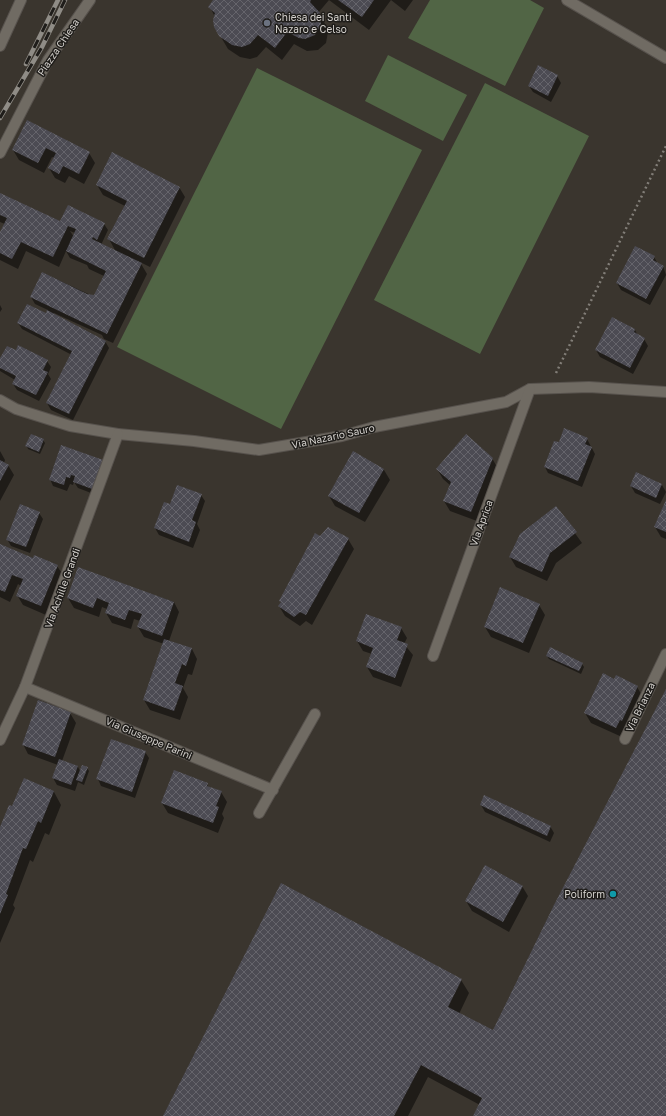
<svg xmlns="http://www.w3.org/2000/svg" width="666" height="1116" font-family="'Golos Text',sans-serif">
  <defs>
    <pattern id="building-cross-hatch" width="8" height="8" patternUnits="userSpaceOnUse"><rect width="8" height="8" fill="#4c4b53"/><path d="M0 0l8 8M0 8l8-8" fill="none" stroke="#65646b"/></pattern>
  </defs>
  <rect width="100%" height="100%" fill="#3a352e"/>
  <g fill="#516545">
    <path d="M430 0H530L544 8 505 86 408 38Z"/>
    <path d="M388 55 467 95 443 141 365 101Z"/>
    <path d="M257 68 422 150 281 429 117 347Z"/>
    <path d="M485 83 589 136 480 354 374 300Z"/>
  </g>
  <g fill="#0007" fill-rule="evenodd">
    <path d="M215 0H329L318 13 327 27 328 32 326 43 318 50 307 51 294 44 282 60 266 47 257 57 250 59 240 57 228 49 215 27V17L210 7Z"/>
    <path d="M329 0H413L405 11 391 0 369 30Z"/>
    <path d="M557 76 561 83 551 102 533 92 529 86Z"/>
    <path d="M28 121 89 153 95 163 84 184 69 176 65 183 55 178 49 168 54 158 52 157 44 173 19 160 13 150Z"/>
    <path d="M97 185 179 187 185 197 150 267 140 262 147 274 113 343 104 339 102 335 54 313 53 315 105 341 109 348 73 420 51 410 47 403 72 355 22 329 18 323 46 315 48 310 35 304 31 297 43 273 97 298 104 276 89 269 87 265 70 258 66 251 59 267 26 251 18 269 0 260V234L5 224 0 222V194L62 224H104L108 230 101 245 116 252 109 239 125 206 103 195ZM70 231 75 233 74 237Z"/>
    <path d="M654 257 658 264 663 266 666 275 650 305 621 290 617 283Z"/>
    <path d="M0 305 2 309 0 312Z"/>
    <path d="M635 330 638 336 644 339 648 346 633 374 600 357 596 350Z"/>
    <path d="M16 351 47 361 51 367 48 374 51 379 39 401 17 390 13 384 15 380 0 371V361Z"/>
    <path d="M587 439 595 454 582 487 548 473 545 467 559 444Z"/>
    <path d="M43 440 45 443 40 454 28 449 27 446Z"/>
    <path d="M61 446 99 496 78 488 74 482 73 485 70 484 67 491 53 486 50 479Z"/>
    <path d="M0 451 5 460 4 463 8 465 14 475 0 501Z"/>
    <path d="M354 452 384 470 390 480 365 522 335 506 329 496Z"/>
    <path d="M492 458 498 469 477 521 450 511 444 501 450 485 443 479 437 469Z"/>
    <path d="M636 474 662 485 666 492 660 504 635 493 631 486Z"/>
    <path d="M201 495 205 501 197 524 200 530 193 548 159 535 155 528 171 506Z"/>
    <path d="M666 502V539L661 537 655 527Z"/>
    <path d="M556 507 582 543 556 563 547 581 516 567 510 557Z"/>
    <path d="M39 513 43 519 30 553 11 546 7 539Z"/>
    <path d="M316 534 320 537 348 539 354 549 312 625 306 621 300 626 285 616 279 606Z"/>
    <path d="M0 547 57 566 63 575 46 615 23 605 17 595 21 586 18 584 10 602 0 597Z"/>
    <path d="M78 569 174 602 179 612 169 641 192 649 197 659 192 675 188 674 183 688 188 697 180 720 150 710 144 700 164 644 144 637 138 627 140 621 134 619 131 629 112 623 106 613 107 609 102 607 99 617 74 608 68 598Z"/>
    <path d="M539 605 545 615 529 653 491 637 485 627Z"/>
    <path d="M401 628 407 638 404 644 413 655 401 687 373 677 367 667 372 654 363 651 357 641Z"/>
    <path d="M547 656 582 664 584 667 581 674 549 659Z"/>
    <path d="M615 680 637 687 643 697 622 737 591 723 585 713Z"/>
    <path d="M666 691V1116H474L480 1105 428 1077 408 1116H164L281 885 461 980 469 993 459 1014 493 1032Z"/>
    <path d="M70 713 76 723 62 761 78 767 80 771 87 768 89 771 84 785 78 782 75 791 57 785 53 778 58 765 28 754 23 744Z"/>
    <path d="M145 752 149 758 135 798 101 786 98 779Z"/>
    <path d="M24 780 54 792 61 805 49 835 45 833 33 862 30 860 13 905 15 908 0 943V829L12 808Z"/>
    <path d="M207 784 209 788 221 792 227 802 222 814 224 818 218 833 168 813 162 803Z"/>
    <path d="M481 805 550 826 554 833 550 842 485 812Z"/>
    <path d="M522 886 528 896 509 932 472 911 466 901Z"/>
  </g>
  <g fill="url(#building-cross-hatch)">
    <path d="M213 0H311L310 2 320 13 321 25 315 35 305 39 299 38 287 32 275 48 258 35 250 44 242 47 232 45 219 36 214 27 213 20 215 13 208 7Z"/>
    <path d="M338 0H374L362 17Z"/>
    <path d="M538 65 558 75 548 96 528 86Z"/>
    <path d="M27 120 90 152 79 174 63 166 59 174 48 168 56 153 46 148 38 163 12 150Z"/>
    <path d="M112 152 180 187 144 258 107 239 127 201 96 185Z"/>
    <path d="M0 193 60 221 68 205 105 223 97 240 93 237 92 239 142 263 107 334 30 297 42 272 87 294 94 295 106 271 66 251 76 229 68 226 53 257 21 242 12 259 0 253V232L7 218 0 215Z"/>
    <path d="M635 246 655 256 653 260 664 266 646 299 616 283Z"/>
    <path d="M27 304 46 313 47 310 106 341 69 414 46 403 72 351 17 323Z"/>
    <path d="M612 317 635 329 634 332 645 338 630 368 595 350Z"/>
    <path d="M18 345 48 360 43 370 48 372 36 395 12 384 16 376 0 368V358L7 346 16 350Z"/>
    <path d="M564 428 588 438 585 444 592 447 578 481 544 467 554 441 559 442Z"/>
    <path d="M31 434 44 439 39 452 25 446Z"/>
    <path d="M466 434 493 458 471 512 443 501 451 482 436 469Z"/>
    <path d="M61 445 106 461 95 490 73 482 75 476 71 475 70 478 66 477 64 485 49 480Z"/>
    <path d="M353 451 384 469 359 513 328 496Z"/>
    <path d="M0 460 9 465 0 481Z"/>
    <path d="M636 472 662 484 656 498 630 486Z"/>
    <path d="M177 485 202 494 192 520 196 522 189 542 154 528 164 502 170 504Z"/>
    <path d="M666 500V532L654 527Z"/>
    <path d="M20 504 40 512 26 547 6 540Z"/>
    <path d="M556 506 577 532 550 553 542 572 509 557 520 534Z"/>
    <path d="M328 527 349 538 306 615 300 612 294 617 278 606 281 602 279 601 315 533 320 536Z"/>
    <path d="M0 544 33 558 34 555 58 565 41 606 16 596 23 579 12 575 5 592 0 590Z"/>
    <path d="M78 567 174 602 162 636 137 627 142 614 129 610 125 620 105 613 109 603 97 598 93 608 67 598Z"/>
    <path d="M500 587 540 604 523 643 484 627Z"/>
    <path d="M366 614 402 627 397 640 408 644 395 678 366 667 373 648 356 641Z"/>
    <path d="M164 639 192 648 186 666 182 664 175 683 183 686 174 711 143 700Z"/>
    <path d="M550 647 583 663 579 671 546 656Z"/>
    <path d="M603 673 614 679 616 675 638 686 622 721 620 720 616 728 584 713Z"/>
    <path d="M666 689V1116H473L482 1098 421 1065 394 1116H163L281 883 462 979 448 1007 493 1030 554 905Z"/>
    <path d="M38 700 71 712 55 757 22 745Z"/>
    <path d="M111 739 146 751 132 792 96 779Z"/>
    <path d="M59 759 78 766 71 785 52 778Z"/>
    <path d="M82 765 88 767 82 782 76 780Z"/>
    <path d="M174 770 208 783 207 786 222 791 216 806 219 807 213 823 161 803Z"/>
    <path d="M24 778 54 791 41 823 38 821 26 849 23 848 6 894 8 895 0 914V827L9 805 12 806Z"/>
    <path d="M484 795 551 826 547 836 480 805Z"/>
    <path d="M485 865 523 886 503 922 465 901Z"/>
  </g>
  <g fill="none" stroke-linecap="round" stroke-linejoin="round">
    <g stroke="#57524d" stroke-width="12">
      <g id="street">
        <path d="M567 0 666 58"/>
        <path d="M0 46 21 0"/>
        <path d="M0 153 48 60 90 0"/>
        <path d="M0 400 16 409 70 426 118 434 194 441 259 450 342 436 374 427 506 402 530 389 589 387 666 392"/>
        <path d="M433 656 530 389"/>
        <path d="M25 687 273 790"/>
        <path d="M625 739 666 654"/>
        <path d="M0 740 25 687 118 434"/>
        <path d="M259 813 315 714"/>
      </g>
    </g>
    <path stroke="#827e78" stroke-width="2.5" stroke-dasharray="2 3" stroke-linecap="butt" d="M556 373 666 146"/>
    <use href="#street" stroke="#706b63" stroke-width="10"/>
    <g stroke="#8f8c86" stroke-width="4.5">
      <g id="rail">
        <path d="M26 64 58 0"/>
        <path d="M0 118 42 47 65 0"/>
      </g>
    </g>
    <use href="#rail" stroke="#1f1d1a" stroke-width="3" stroke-dasharray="9" stroke-linecap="butt"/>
  </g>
  <circle fill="#6b7280" stroke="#1f1d1a" stroke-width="1.5" cx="267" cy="23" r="4"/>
  <circle fill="#0f9aa8" stroke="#1f1d1a" stroke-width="1.5" cx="613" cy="894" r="4"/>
  <g text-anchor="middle" stroke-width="3" stroke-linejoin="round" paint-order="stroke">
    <g font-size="10" fill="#d4d1cd" stroke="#1f1d1a" text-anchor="start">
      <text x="275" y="21">Chiesa dei Santi<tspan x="275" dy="12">Nazaro e Celso</tspan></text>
      <text x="605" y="898" text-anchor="end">Poliform</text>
    </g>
    <g font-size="10" fill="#d4d1cd" stroke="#1f1d1a">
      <text transform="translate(58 47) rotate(-56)" y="4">Piazza Chiesa</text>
      <text transform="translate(333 436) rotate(-12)" y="4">Via Nazario Sauro</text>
      <text transform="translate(481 523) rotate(-70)" y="4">Via Aprica</text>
      <text transform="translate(62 588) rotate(-70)" y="4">Via Achille Grandi</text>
      <text transform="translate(640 707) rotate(-64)" y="4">Via Brianza</text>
      <text transform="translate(149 738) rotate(23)" y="4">Via Giuseppe Parini</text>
    </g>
  </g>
</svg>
